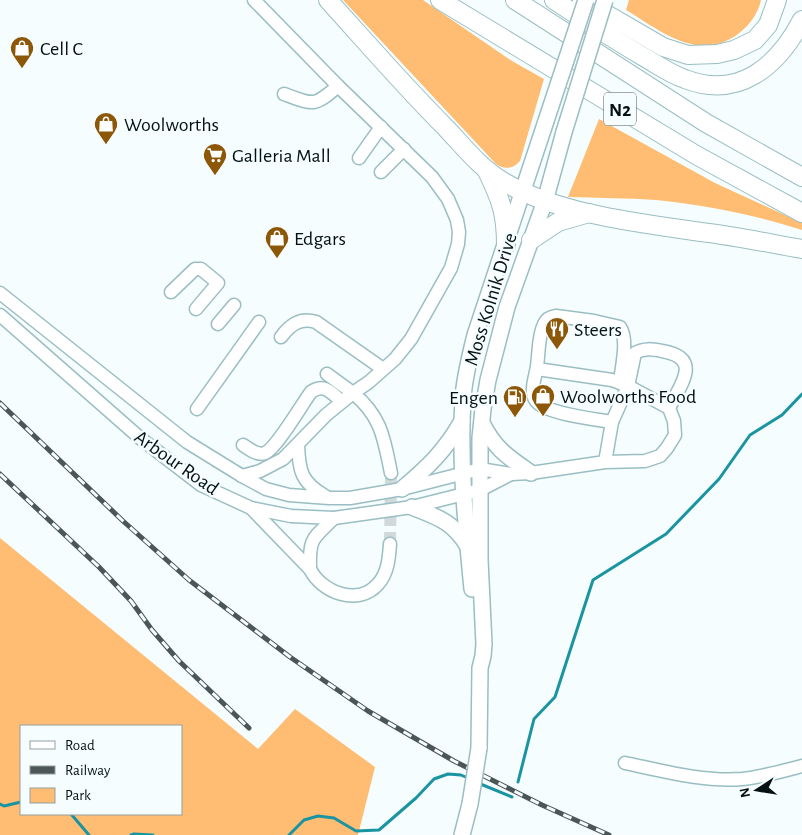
<svg xmlns="http://www.w3.org/2000/svg" width="802" height="835" font-family="'Alegreya Sans',sans-serif">
  <rect width="100%" height="100%" fill="#f5fdfe"/>
  <g fill="#ffbd73" fill-rule="evenodd">
    <path d="M343 0H423L512 61 544 79 520 161C513 169 505 170 496 164Z"/>
    <path d="M629 0H761C758 14 749 26 738 34 698 63 661 31 626 10Z"/>
    <path d="M599 119 715 183 802 223V230C755 215 705 205 656 200 627 198 597 198 568 197Z"/>
    <path d="M0 538 258 749 295 709 375 767 358 835H0ZM21 726H181V814H21Z"/>
  </g>
  <g fill="none" stroke-linecap="round" stroke-linejoin="round">
    <g stroke="#1a94a0" stroke-width="3">
      <path d="M518 782 534 719 555 697 593 580 666 534 719 479 750 435 782 415 802 394"/>
      <path d="M478 783 512 797"/>
      <path d="M0 804 4 806 21 802"/>
      <path d="M71 814 89 835"/>
      <path d="M131 835 134 834 153 835"/>
      <path d="M289 835 304 820 318 816 334 818 356 831 379 830 416 798 434 779 448 774 461 775 470 779"/>
    </g>
    <path stroke="#d1dadb" stroke-width="12" stroke-dasharray="12 6" stroke-linecap="butt" d="M390 544 391 473"/>
    <g stroke="#9abec3" stroke-width="15">
      <g id="minor">
        <path d="M254 0 338 86 432 177 448 199 457 220 459 232 458 244 451 268 411 339 395 359 369 382 353 393 327 374"/>
        <path d="M284 94C314 105 314 107 338 86"/>
        <path d="M359 158 381 127"/>
        <path d="M381 172 404 149"/>
        <path d="M171 292 195 269H201L218 283 196 309"/>
        <path d="M0 293 187 442 242 476 266 489 289 495 329 498H350L402 489 480 469 511 474 531 473 605 462 645 461 660 456 667 448 675 435 674 421 669 408 628 386 612 422 605 462"/>
        <path d="M0 315 140 438 201 485 251 508 291 516 334 518 412 507 480 490 511 474"/>
        <path d="M218 324 234 305"/>
        <path d="M281 337C290 325 300 317 316 322L383 369"/>
        <path d="M537 369 612 380 628 386 635 353C644 348 652 349 662 351 703 358 681 384 669 408"/>
        <path d="M197 409 259 322"/>
        <path d="M612 422C594 419 550 414 538 403 535 401 533 396 533 393 532 383 536 375 537 366 539 353 538 336 544 324 546 319 550 317 556 316L594 321 620 327C629 341 621 367 620 383"/>
        <path d="M243 445C249 449 258 456 265 453 276 449 302 404 311 392 324 383 331 392 341 401"/>
        <path d="M298 445C299 471 301 482 325 496"/>
        <path d="M242 476 260 471 283 459 326 415 353 393C382 417 384 439 391 473"/>
        <path d="M251 508 310 569C321 592 358 607 378 584 388 573 389 558 390 544"/>
        <path d="M310 569C309 537 313 539 334 518"/>
        <path d="M625 763C663 771 703 782 742 779 762 777 783 771 802 766"/>
      </g>
    </g>
    <g stroke="#9abec3" stroke-width="18">
      <g id="major">
        <path d="M482 423C495 449 508 457 531 473"/>
        <path d="M402 489C428 467 445 451 462 421"/>
        <path d="M412 507C437 517 452 521 467 545"/>
        <path d="M472 589C466 526 459 462 463 399 464 378 470 356 475 335L546 121"/>
        <path d="M479 748 480 668 483 656 484 644 480 560V438L483 409 488 380 507 307 545 201 564 132"/>
        <path d="M462 835 470 804"/>
      </g>
    </g>
    <g stroke="#9abec3" stroke-width="20">
      <g id="highway">
        <path d="M328 0C367 43 405 87 446 128 464 147 481 169 504 182 558 214 639 223 701 232 735 236 768 243 802 249"/>
        <path d="M440 0 696 155 802 213"/>
        <path d="M515 0 706 123 802 177"/>
        <path d="M554 0C584 20 613 39 644 57 658 65 670 74 685 79 739 100 778 66 802 20"/>
        <path d="M582 0 663 47 688 55 717 54 734 50 755 40 768 25 777 0"/>
        <path d="M487 171C501 200 506 213 506 245"/>
        <path d="M531 240 558 222 589 213"/>
      </g>
    </g>
    <use href="#minor" stroke="#fff" stroke-width="12"/>
    <use href="#major" stroke="#fff" stroke-width="15"/>
    <use href="#highway" stroke="#fff" stroke-width="18"/>
    <g stroke="#4b5658" stroke-width="5">
      <g id="rail">
        <path d="M0 403 123 521 189 580 290 657 368 711 454 761 542 805 609 835"/>
        <path d="M0 474 99 567 131 601 152 630 179 661 249 728"/>
      </g>
    </g>
    <use href="#rail" stroke="#f5fdfe" stroke-width="3" stroke-dasharray="9" stroke-linecap="butt"/>
    <g stroke="#9abec3" stroke-width="18" stroke-linecap="butt">
      <g id="major-bridge">
        <path d="M546 121 586 0"/>
        <path d="M564 132 605 0"/>
        <path d="M470 804 479 748"/>
      </g>
    </g>
    <use href="#major-bridge" stroke="#fff" stroke-width="15"/>
  </g>
  <defs>
    <g id="shop-pin" transform="scale(1.25)"><path d="M0 17L-7.5 6A9.5 9.5 0 1 1 7.5 6Z" fill="#8d5708" stroke="#f5fdfe"/><path d="M-5-2.5h2.3a2.7 3.5 0 0 1 5.4 0H5L5.5 6h-11ZM-1.5-2.5h3a1.5 2.3 0 0 0-3 0Z" fill="#fff"/></g>
    <g id="supermarket-pin" transform="scale(1.25)"><path d="M0 17L-7.5 6A9.5 9.5 0 1 1 7.5 6Z" fill="#8d5708" stroke="#f5fdfe"/><path d="M-6-5.5h2.5l.6 2H6L4.5 2H-2.5L-4.4-4H-6ZM-1.5 3.2a1.3 1.3 0 1 0 .1 0ZM3 3.2a1.3 1.3 0 1 0 .1 0Z" fill="#fff"/></g>
    <g id="restaurant-pin" transform="scale(1.25)"><path d="M0 17L-7.5 6A9.5 9.5 0 1 1 7.5 6Z" fill="#8d5708" stroke="#f5fdfe"/><path d="M-5-6h1v4h1v-4h1v4h1v-4h1v5L-1.5 .5V6h-2V.5L-5-1ZM5-6V6H3V1.5H1.5Q1.5-4 5-6Z" fill="#fff"/></g>
    <g id="fuel-pin" transform="scale(1.25)"><path d="M0 17L-7.5 6A9.5 9.5 0 1 1 7.5 6Z" fill="#8d5708" stroke="#f5fdfe"/><path d="M-5.5-6h7V0h2V4h1.3V-2.5L3-4.5l.8-.8L6-3V5H2.5V1h-1V6h-7ZM-4.2-4.7v3.2H.2V-4.7Z" fill="#fff"/></g>
  </defs>
  <g fill-rule="evenodd">
    <use href="#shop-pin" x="22" y="48"/>
    <use href="#shop-pin" x="106" y="124"/>
    <use href="#supermarket-pin" x="215" y="155"/>
    <use href="#shop-pin" x="277" y="238"/>
    <use href="#restaurant-pin" x="557" y="329"/>
    <use href="#shop-pin" x="543" y="396"/>
    <use href="#fuel-pin" x="515" y="397"/>
  </g>
  <g text-anchor="middle" stroke-width="5" stroke-linejoin="round" paint-order="stroke">
    <rect fill="#f5fdfe" stroke="#4c585a" stroke-width="1" x="604" y="92.5" width="32" height="33" rx="4"/>
    <g font-size="19" font-weight="bold" fill="#041113">
      <text x="620" y="116">N2</text>
    </g>
    <g font-size="20" fill="#041113" stroke="#f5fdfe" text-anchor="start">
      <text x="40" y="55">Cell C</text>
      <text x="124" y="131">Woolworths</text>
      <text x="232" y="162">Galleria Mall</text>
      <text x="294" y="245">Edgars</text>
      <text x="574" y="336">Steers</text>
      <text x="560" y="403">Woolworths Food</text>
      <text x="498" y="404" text-anchor="end">Engen</text>
    </g>
    <g font-size="20" fill="#041113" stroke="#f5fdfe">
      <text transform="translate(490 299) rotate(-73)" y="7">Moss Kolnik Drive</text>
      <text transform="translate(177 462) rotate(35)" y="7">Arbour Road</text>
    </g>
  </g>
  <rect x="20" y="725" width="162" height="90" fill="#f5fdfe" stroke="#959fa0"/>
  <rect x="30" y="741" width="25" height="8" fill="#ffffff" stroke="#959fa0"/>
  <text x="65" y="750" font-size="15" fill="#041113">Road</text>
  <rect x="30" y="766" width="25" height="8" fill="#4b5658" stroke="#959fa0"/>
  <text x="65" y="775" font-size="15" fill="#041113">Railway</text>
  <rect x="30" y="788" width="25" height="15" fill="#ffbd73" stroke="#959fa0"/>
  <text x="65" y="800" font-size="15" fill="#041113">Park</text>
  <g transform="translate(757 790) rotate(258)" stroke="#f5fdfe" stroke-width="4" paint-order="stroke">
  <path d="M0-4L9 19L0 12L-9 19Z" fill="#041113"/>
  <text y="-8" font-size="14" font-weight="bold" text-anchor="middle" fill="#041113">N</text>
  </g>
</svg>
